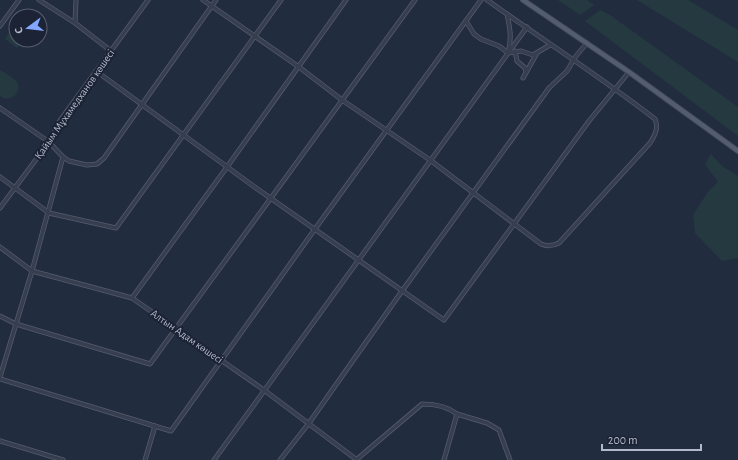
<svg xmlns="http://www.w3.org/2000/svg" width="738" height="460" font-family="'Alegreya Sans',sans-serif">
  <rect width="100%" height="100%" fill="#222c3f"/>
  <g fill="#243a40">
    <path d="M558 0H587L594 5 580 15Z"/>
    <path d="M637 0H688L738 30V62Z"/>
    <path d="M600 10 610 15 738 107V136L585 21Z"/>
    <path d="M10 32 16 37V40L22 41 17 48 5 39Z"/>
    <path d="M0 70C5 73 15 78 18 84 21 94 10 103 0 96Z"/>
    <path d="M711 154 722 166 738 176V258L722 261 695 233 693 215 708 192 718 182 705 164Z"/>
  </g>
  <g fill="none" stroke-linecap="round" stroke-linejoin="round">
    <g stroke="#545c6d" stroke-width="5">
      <g id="minor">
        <path d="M39 0 75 23"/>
        <path d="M76 0 75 23 111 51"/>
        <path d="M203 0 299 67 342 100 430 160 541 244C548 247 553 246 559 243L650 143C655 135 659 128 655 119 601 77 543 40 487 0"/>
        <path d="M507 14C510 28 512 39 508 53L521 51 533 55 550 45"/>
        <path d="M466 21 474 34 481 39 499 46 508 53"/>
        <path d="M0 26 19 0"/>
        <path d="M515 51 517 61 525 68 526 72"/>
        <path d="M96 71 256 188 444 320 589 121 629 72"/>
        <path d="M523 78 537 53"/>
        <path d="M0 108 49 142 63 157 69 161 87 165 97 164 104 158 216 0"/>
        <path d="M0 177 49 213 116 228 281 0"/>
        <path d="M0 208 49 142 59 122 148 0"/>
        <path d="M0 247 32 271 132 298 264 390 357 460"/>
        <path d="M132 298 227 167 346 0"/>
        <path d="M0 316 16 324 150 364 415 0"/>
        <path d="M0 377 32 271 63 157"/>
        <path d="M0 379 171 431 315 229 481 0"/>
        <path d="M457 414 487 423 499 430 510 460"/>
        <path d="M0 441 63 460"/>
        <path d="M145 460 155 426"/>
        <path d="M214 460 527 27"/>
        <path d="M280 460 309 423 402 291 549 88 567 71 576 56 587 43"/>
        <path d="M356 460 422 404C434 404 447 406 457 414L444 460"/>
      </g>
    </g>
    <g stroke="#3f4758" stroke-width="6">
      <path id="major" d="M523 0 629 72 738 151"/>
    </g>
    <use href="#minor" stroke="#363e4f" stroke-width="3.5"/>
    <use href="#major" stroke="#545d6f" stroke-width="4.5"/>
  </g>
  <g text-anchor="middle" stroke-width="4" stroke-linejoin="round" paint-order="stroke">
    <g font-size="11" fill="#b2b9ca" stroke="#1b2334">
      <text transform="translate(74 104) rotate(-55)" y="4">Қайым Мұхамедханов көшесі</text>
      <text transform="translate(187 336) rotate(35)" y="4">Алтын Адам көшесі</text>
    </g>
  </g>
  <g transform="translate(28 28) rotate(255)"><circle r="19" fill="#1b2334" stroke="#575f70"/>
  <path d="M0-3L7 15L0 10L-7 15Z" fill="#83a7fe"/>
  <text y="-6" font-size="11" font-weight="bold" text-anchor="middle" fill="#b2b9ca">С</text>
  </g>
  <path d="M602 444v6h99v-6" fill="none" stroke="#b2b9ca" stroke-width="2"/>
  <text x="608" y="444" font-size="12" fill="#b2b9ca" stroke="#1b2334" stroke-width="3" paint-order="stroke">200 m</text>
</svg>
